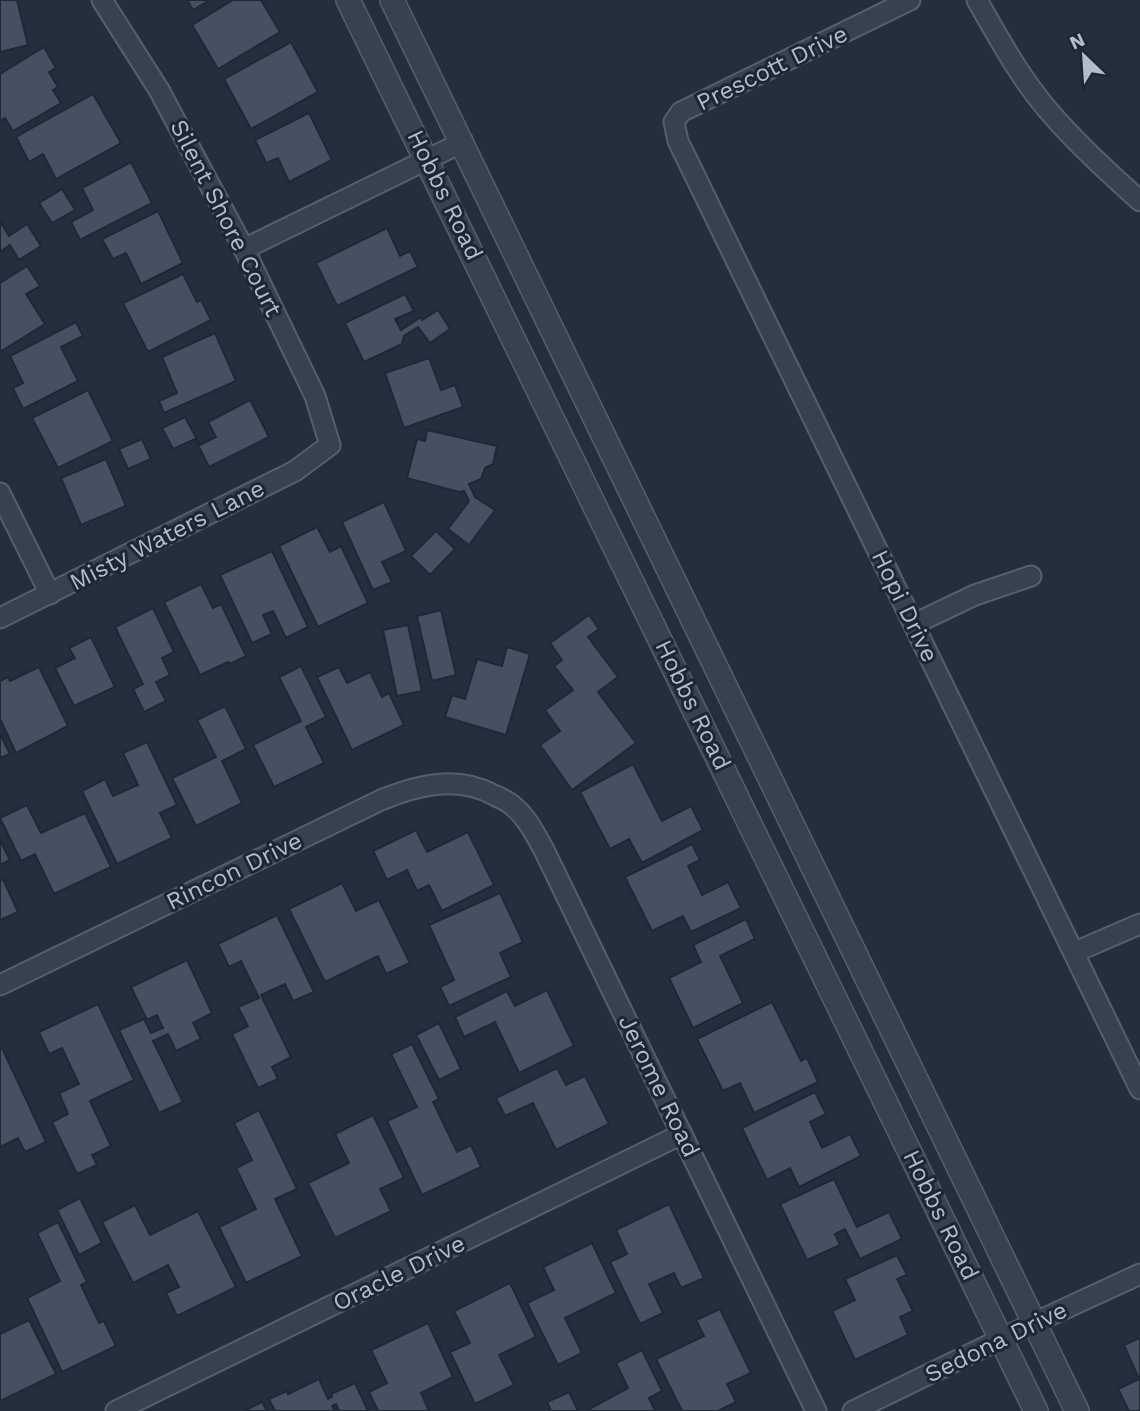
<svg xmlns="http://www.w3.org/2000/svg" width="1140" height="1411" font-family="'Work Sans',sans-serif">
  <rect width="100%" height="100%" fill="#242f3e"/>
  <g fill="#455162" stroke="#1f2835" stroke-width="2">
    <path d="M0 0H17L28 45 0 52Z"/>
    <path d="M187 0H210L193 10Z"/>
    <path d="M233 0H261L280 32 218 69 192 25Z"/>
    <path d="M291 42 318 92 251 129 224 79Z"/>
    <path d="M44 47 56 68 49 72 58 87 53 90 61 103 13 131 5 118 0 121V74Z"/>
    <path d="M93 94 121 143 56 179 43 154 29 162 16 137Z"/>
    <path d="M309 113 332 160 289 182 278 158 266 163 255 140Z"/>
    <path d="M131 162 152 203 80 240 71 222 93 210 82 188Z"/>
    <path d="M62 189 75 210 52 223 39 203Z"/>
    <path d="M158 211 183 263 141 284 126 253 113 259 102 239Z"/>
    <path d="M0 221 9 236 27 224 41 246 19 260 10 245 0 252Z"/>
    <path d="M387 228 400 256 410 251 418 267 337 306 316 263Z"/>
    <path d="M27 266 40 286 26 294 45 324 0 352V283Z"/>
    <path d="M183 274 197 302 201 300 211 320 148 352 123 303Z"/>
    <path d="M405 294 414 311 395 319 401 330 421 317 422 320 438 310 450 329 430 343 418 327 404 336 402 344 364 362 345 323Z"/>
    <path d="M76 322 83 336 61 347 78 381 23 409 13 388 23 383 10 356Z"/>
    <path d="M215 333 236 381 164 413 159 401 177 393 162 357Z"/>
    <path d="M429 358 441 390 455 385 463 407 404 428 385 373Z"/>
    <path d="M88 390 113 441 58 468 32 418Z"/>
    <path d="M250 400 269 437 209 467 195 439 173 449 162 428 185 417 200 445 216 437 208 422Z"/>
    <path d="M427 430 497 446 493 464 485 468 481 479 469 484 475 497 495 510 469 545 448 529 469 501 464 491 459 492 407 478 417 439 425 441Z"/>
    <path d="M142 439 151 459 128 469 119 449Z"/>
    <path d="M106 459 126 506 81 525 61 478Z"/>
    <path d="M384 502 406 551 382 562 392 582 373 590 342 522Z"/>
    <path d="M317 527 330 552 341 546 368 603 318 627 279 546Z"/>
    <path d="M436 531 455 549 430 575 411 556Z"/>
    <path d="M272 551 308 627 286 638 273 611 263 615 272 634 252 643 220 575Z"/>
    <path d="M201 584 213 608 221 604 246 656 230 664 228 662 200 675 164 602Z"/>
    <path d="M153 608 174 652 162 658 170 675 156 682 166 701 144 712 133 689 143 684 115 627Z"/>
    <path d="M441 610 456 675 432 681 417 616Z"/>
    <path d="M589 615 599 629 588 637 618 677 598 692 636 743 572 790 540 745 560 731 545 710 573 690 554 666 562 660 550 643Z"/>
    <path d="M408 625 422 691 397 696 383 630Z"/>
    <path d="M91 637 115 687 74 706 55 668 75 658 69 648Z"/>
    <path d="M507 647 530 654 506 735 445 717 452 695 465 699 477 659 502 666Z"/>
    <path d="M301 666 326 717 306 727 324 763 274 787 253 745 301 721 279 677Z"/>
    <path d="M39 667 68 726 16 753 0 719V681L8 677 10 681Z"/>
    <path d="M339 667 347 683 370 672 382 697 389 693 404 725 352 750 317 677Z"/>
    <path d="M225 706 246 749 222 761 242 803 196 826 172 778 216 757 197 720Z"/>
    <path d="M0 734 10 754 0 758Z"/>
    <path d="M147 742 177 805 160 813 172 838 117 864 82 791 105 779 113 796 138 785 123 753Z"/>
    <path d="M633 764 662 821 691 806 703 830 642 863 629 839 610 849 580 792Z"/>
    <path d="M27 805 41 833 85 813 111 867 54 894 35 854 21 861 0 818Z"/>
    <path d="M416 830 427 852 468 832 494 885 442 911 429 885 417 891 407 870 387 880 373 851Z"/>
    <path d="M0 840 10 860 0 865Z"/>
    <path d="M692 844 700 860 688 866 702 895 728 882 741 908 691 932 683 916 652 931 625 877Z"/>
    <path d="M3 879 18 912 0 920V881Z"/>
    <path d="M342 883 356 911 379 900 410 963 386 974 378 956 325 982 289 909Z"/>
    <path d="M500 893 523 942 500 953 511 977 449 1006 440 987 454 980 429 925Z"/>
    <path d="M277 915 314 992 293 1001 285 984 261 995 291 1057 272 1067 278 1079 258 1088 232 1034 248 1026 238 1007 259 998 241 961 229 967 218 944Z"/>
    <path d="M746 919 755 939 720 956 743 1003 693 1028 669 978 701 962 693 945Z"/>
    <path d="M187 960 212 1013 193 1023 201 1039 176 1051 168 1034 153 1041 183 1102 159 1113 119 1030 144 1019 151 1033 163 1028 157 1015 147 1020 131 987Z"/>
    <path d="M547 990 574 1046 519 1073 495 1022 464 1037 455 1017 507 991 515 1006Z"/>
    <path d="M772 1002 801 1061 807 1058 818 1082 754 1113 740 1083 723 1091 697 1039Z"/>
    <path d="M98 1004 134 1080 90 1101 111 1146 92 1155 97 1165 77 1174 52 1122 68 1114 59 1093 79 1084 62 1048 49 1054 39 1032Z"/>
    <path d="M439 1023 461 1069 439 1080 416 1035Z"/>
    <path d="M412 1044 439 1099 433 1102 457 1152 471 1145 481 1167 422 1195 387 1121 417 1107 391 1054Z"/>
    <path d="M2 1048 46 1142 25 1152 18 1138 0 1147V1049Z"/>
    <path d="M557 1068 566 1085 585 1076 609 1124 556 1150 533 1103 505 1116 496 1098Z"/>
    <path d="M815 1092 826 1114 810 1122 822 1148 850 1134 861 1156 799 1187 790 1168 767 1180 742 1128Z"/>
    <path d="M259 1110 297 1189 275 1199 302 1256 246 1283 219 1227 256 1209 236 1168 252 1160 234 1123Z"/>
    <path d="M373 1115 404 1178 380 1189 391 1211 335 1238 308 1183 349 1163 335 1134Z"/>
    <path d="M834 1179 857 1227 889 1212 902 1239 860 1259 845 1229 835 1234 840 1245 807 1260 780 1204Z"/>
    <path d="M80 1198 102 1243 79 1255 57 1210Z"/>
    <path d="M669 1204 704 1278 681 1288 674 1273 649 1284 663 1313 640 1324 610 1262 627 1254 616 1230Z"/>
    <path d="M135 1205 150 1235 198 1211 236 1287 177 1316 166 1293 179 1287 168 1265 133 1283 102 1222Z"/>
    <path d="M58 1222 87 1282 81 1285 99 1323 104 1321 116 1346 62 1372 27 1298 60 1281 37 1233Z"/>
    <path d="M592 1243 616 1293 565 1318 582 1353 558 1365 527 1303 554 1290 543 1267Z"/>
    <path d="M897 1255 907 1275 897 1279 913 1311 900 1317 908 1335 855 1360 832 1311 855 1300 845 1279Z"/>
    <path d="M510 1283 536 1337 499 1355 514 1385 475 1404 450 1352 470 1343 454 1311Z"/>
    <path d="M720 1309 751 1373 727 1384 736 1402 718 1411H682L656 1359 704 1336 696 1320Z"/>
    <path d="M29 1320 56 1374 0 1401V1334Z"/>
    <path d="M428 1323 453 1377 421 1393 429 1411H378L369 1392 387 1383 371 1350Z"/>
    <path d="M1140 1338V1411H1129L1118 1389 1139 1379 1124 1345Z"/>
    <path d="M642 1350 662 1391 649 1398 655 1411H586L628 1388 616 1363Z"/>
    <path d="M319 1379 328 1399 332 1397 331 1394 355 1383 368 1411H339L336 1404 332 1406 335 1411H275L269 1399 287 1391 288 1394Z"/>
    <path d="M569 1392 578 1411H551L547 1402Z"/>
    <path d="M262 1402 267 1411H244Z"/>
  </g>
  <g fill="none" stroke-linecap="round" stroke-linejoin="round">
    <g stroke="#565f6c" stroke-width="23">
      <g id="minor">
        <path d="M910 0 681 112 674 122 678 141 1140 1089"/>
        <path d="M977 0C998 37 1019 76 1047 109 1075 142 1108 172 1140 201"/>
        <path d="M244 249 463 142"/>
        <path d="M0 493 50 594"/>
        <path d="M0 618 295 471 330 445 315 396 244 249 159 90 102 0"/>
        <path d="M914 624 975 595 1031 576"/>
        <path d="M1075 952 1140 924"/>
        <path d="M0 985 381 800C418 785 457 775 494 795 500 798 508 801 513 806 527 817 535 834 544 850L816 1411"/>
        <path d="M116 1411 682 1134"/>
        <path d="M853 1411 1034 1323 1140 1274"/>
      </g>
    </g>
    <g stroke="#565f6c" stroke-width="26">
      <g id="tertiary">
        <path d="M348 0 1036 1411"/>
        <path d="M392 0 1077 1411"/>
      </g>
    </g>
    <use href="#minor" stroke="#38414e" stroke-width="19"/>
    <use href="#tertiary" stroke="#38414e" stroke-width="23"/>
  </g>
  <g text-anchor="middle" stroke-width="6" stroke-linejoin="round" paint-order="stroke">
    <g font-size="24" fill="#b4bcc9" stroke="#1d2633">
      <text transform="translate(772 68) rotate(-26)" y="8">Prescott Drive</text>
      <text transform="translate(445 195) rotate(64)" y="8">Hobbs Road</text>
      <text transform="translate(226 218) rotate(63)" y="8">Silent Shore Court</text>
      <text transform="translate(167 535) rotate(-27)" y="8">Misty Waters Lane</text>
      <text transform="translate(905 606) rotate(64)" y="8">Hopi Drive</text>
      <text transform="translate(693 705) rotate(64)" y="8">Hobbs Road</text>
      <text transform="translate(234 871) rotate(-26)" y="8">Rincon Drive</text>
      <text transform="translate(659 1086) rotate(64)" y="8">Jerome Road</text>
      <text transform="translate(941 1215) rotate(64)" y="8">Hobbs Road</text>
      <text transform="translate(399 1273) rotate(-26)" y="8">Oracle Drive</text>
      <text transform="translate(996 1342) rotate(-26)" y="8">Sedona Drive</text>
    </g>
  </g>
  <g transform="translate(1084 56) rotate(335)" stroke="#1d2633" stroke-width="5" paint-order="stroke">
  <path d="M0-5L12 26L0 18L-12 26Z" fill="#b4bcc9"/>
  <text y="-10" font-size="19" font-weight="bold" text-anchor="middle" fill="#b4bcc9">N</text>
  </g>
</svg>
